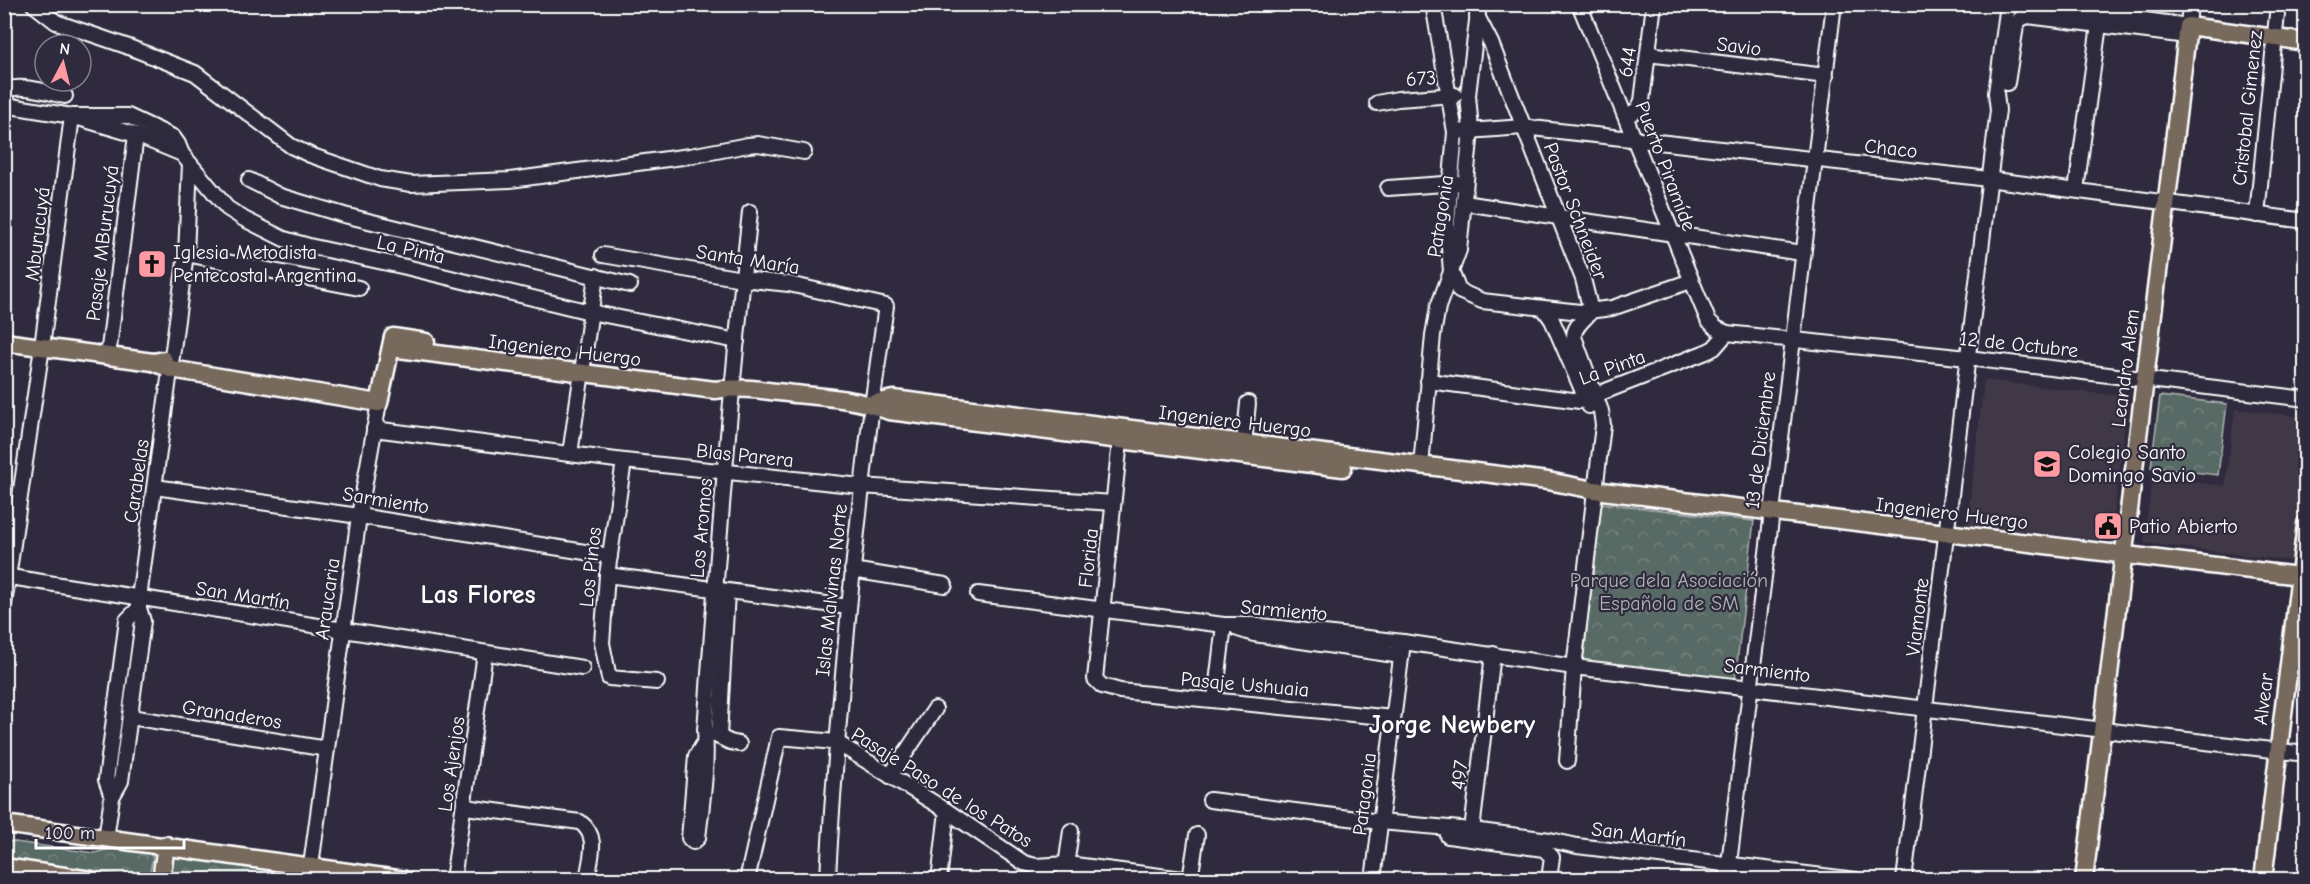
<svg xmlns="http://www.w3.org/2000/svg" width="2310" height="884" font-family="'Comic Neue',sans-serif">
  <defs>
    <pattern id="forest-crowns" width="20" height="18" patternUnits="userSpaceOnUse" patternTransform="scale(1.5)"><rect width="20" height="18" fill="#596b65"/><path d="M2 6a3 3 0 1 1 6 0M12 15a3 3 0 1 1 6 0" fill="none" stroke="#72817c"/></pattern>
  </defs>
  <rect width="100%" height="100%" fill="#2f2a3d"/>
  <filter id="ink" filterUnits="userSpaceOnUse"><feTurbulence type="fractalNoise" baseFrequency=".0167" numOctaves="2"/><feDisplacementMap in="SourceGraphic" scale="12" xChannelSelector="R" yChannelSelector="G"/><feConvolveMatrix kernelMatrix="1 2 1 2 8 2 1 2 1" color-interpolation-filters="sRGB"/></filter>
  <g filter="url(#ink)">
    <g fill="#413746">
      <path d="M1984 380 2128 397 2111 541 1967 525Z"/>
      <path d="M2235 409 2305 417V449L2292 561 2144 543 2152 477 2225 486Z"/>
      <path d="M749 868 828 877 846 879 747 880Z"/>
    </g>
    <g fill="url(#forest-crowns)" stroke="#acb5b2" stroke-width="1.5">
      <path d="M2160 396 2227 404 2218 475 2151 467Z"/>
      <path d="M1602 503 1754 521 1735 680 1583 661Z"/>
      <path d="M8 841 94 853 109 849 149 852 153 858 149 876H124L5 859 4 844Z"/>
      <path d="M181 856 294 872 299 879 168 880 172 858Z"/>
    </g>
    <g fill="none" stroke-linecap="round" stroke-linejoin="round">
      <g stroke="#fff" stroke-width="18">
        <g id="minor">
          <path d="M33 4 56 22 126 46 195 73 291 146 310 155 380 179 411 184 510 180 690 156 748 145 758 144 804 152"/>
          <path d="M1433 4 1455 132 1447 225 1451 271 1459 291 1482 301 1580 312 1612 308 1691 281"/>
          <path d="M1579 4C1623 109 1664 215 1708 320L1716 328 1727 333 1968 358 2306 399"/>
          <path d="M2006 4 2102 14 2188 26 2190 4"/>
          <path d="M1477 16 1491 43 1583 279 1591 311C1585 320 1574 325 1574 337L1601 411 1603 425 1574 667 1567 761"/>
          <path d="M1648 54 1826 76"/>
          <path d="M2007 83 2016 26 2020 19 2028 16 2187 36"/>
          <path d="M4 90C24 84 46 92 65 96"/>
          <path d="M1377 103 1398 99 1455 95"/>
          <path d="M4 105 72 116 136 135 182 154 227 208 244 219 284 239 309 246 406 267 590 312 737 341"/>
          <path d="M1626 117 1638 109 1642 101 1654 4"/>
          <path d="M1455 132 1523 127 1972 177 2306 221"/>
          <path d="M249 180 280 196 344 215 630 285"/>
          <path d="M1388 188 1458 183"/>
          <path d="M2076 190 2099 25"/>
          <path d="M1464 203 1802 253"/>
          <path d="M2257 215 2278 4"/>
          <path d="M186 254 359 288"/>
          <path d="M603 255 742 279 789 284 886 306C871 406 859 507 849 608 841 698 832 789 828 880"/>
          <path d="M1545 310 1552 320 1589 406"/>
          <path d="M108 356 136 135"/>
          <path d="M1428 381 1580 401 1706 352 1714 348 1727 333"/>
          <path d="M374 429 624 461 861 486 1113 503"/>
          <path d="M1120 441 1095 679 1102 686 1120 691 1393 718"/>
          <path d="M1244 444 1248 403"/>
          <path d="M570 454 596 276"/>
          <path d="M624 461 607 575 602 643 609 678 657 682"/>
          <path d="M1421 466 1433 335 1438 307 1459 250 1471 130 1468 95 1479 4"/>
          <path d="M155 487 359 516 610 556"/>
          <path d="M852 570 945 585"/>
          <path d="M607 575 849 607"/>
          <path d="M4 576 582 668"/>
          <path d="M978 594 1224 625H1253L1403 642 1574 667 2306 754"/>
          <path d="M4 605 42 347 72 116H128L173 137 178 144 182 154"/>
          <path d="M1238 629 1254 634 1401 656"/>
          <path d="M2289 662 2306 664"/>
          <path d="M1215 699 1224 625"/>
          <path d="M131 717 327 749"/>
          <path d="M713 734 730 742 739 744"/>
          <path d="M719 736 727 592"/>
          <path d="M706 740 696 756 689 838 693 842 698 838C702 803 708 766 705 730 717 557 731 384 750 212"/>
          <path d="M890 776 935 709"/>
          <path d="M112 797 106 780 127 620 139 608"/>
          <path d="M1210 800 1380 822 1472 830 1550 840 1577 846 1856 880"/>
          <path d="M465 807 580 822C600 837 590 858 587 880"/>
          <path d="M1472 830 1493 654"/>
          <path d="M1448 836 1544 849 1552 857 1549 880"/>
          <path d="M106 839 112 797 121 781 143 621 139 608V598L186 254 190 164"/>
          <path d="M309 880 359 516 379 403"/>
          <path d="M453 880 485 653"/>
          <path d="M747 880 779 737 836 742 947 811 1024 863 1036 866 1067 864 1191 880"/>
          <path d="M939 880 947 811"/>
          <path d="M1064 880 1071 831"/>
          <path d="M1190 880 1197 835"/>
          <path d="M1373 880 1403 642"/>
          <path d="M1727 880 1834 4"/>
          <path d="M1904 880 1998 110 1996 93 2008 4"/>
        </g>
      </g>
      <g stroke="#fff" stroke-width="21">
        <g id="major">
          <path d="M4 342 153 362 164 360"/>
          <path d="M391 348 715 390C741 386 767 391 794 394 826 397 859 399 889 411L1343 468"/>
          <path d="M153 362 171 369 379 403 393 337 426 342"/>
          <path d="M871 404 893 399 1548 481 1594 490 2299 576"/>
          <path d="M4 824 405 880"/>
          <path d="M4 867 91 880"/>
          <path d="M161 880 166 845"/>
          <path d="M2084 880 2188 26 2306 42"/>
          <path d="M2263 880 2306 524"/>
        </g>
      </g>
      <use href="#minor" stroke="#2f2a3d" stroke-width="14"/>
      <use href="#major" stroke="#77695c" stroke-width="16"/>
    </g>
  </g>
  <defs>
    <g id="church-square" transform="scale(1.5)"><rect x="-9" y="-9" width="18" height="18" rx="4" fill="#ff9aa2" stroke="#2f2a3d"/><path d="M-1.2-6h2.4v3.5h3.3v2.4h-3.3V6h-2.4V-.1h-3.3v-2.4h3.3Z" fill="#111"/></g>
    <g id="school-square" transform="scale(1.5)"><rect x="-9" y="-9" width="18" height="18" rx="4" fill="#ff9aa2" stroke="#2f2a3d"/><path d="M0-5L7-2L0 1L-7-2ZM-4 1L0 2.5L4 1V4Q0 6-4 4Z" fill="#111"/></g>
    <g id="civic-square" transform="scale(1.5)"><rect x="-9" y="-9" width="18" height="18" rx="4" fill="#ff9aa2" stroke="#2f2a3d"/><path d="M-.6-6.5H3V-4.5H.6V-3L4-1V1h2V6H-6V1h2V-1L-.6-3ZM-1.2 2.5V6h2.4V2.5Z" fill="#111"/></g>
  </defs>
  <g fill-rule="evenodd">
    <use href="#church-square" x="152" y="264"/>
    <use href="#school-square" x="2047" y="464"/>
    <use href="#civic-square" x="2108" y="526"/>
  </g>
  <g text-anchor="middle" stroke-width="4.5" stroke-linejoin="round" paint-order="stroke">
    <g font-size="20" fill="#fff" stroke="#2f2a3d">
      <text transform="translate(1739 46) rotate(7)" y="7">Savio</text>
      <text transform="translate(1627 62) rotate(-82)" y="7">644</text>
      <text transform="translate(1421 78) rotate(-4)" y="7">673</text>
      <text transform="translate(2247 108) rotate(-84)" y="7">Cristobal Gimenez</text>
      <text transform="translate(1891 148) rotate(6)" y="7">Chaco</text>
      <text transform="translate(1666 166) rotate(69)" y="7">Puerto Piramíde</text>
      <text transform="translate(1576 211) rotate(69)" y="7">Pastor Schneider</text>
      <text transform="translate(1440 216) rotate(-81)" y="7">Patagonia</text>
      <text transform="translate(37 234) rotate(-83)" y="7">Mburucuyá</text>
      <text transform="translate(102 243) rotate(-83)" y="7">Pasaje MBurucuyá</text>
      <text transform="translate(411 249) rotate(13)" y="7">La Pinta</text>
      <text transform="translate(748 259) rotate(9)" y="7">Santa María</text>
      <text transform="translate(2019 344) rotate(6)" y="7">12 de Octubre</text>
      <text transform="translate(565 350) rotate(7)" y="7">Ingeniero Huergo</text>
      <text transform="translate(1612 367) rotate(-20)" y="7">La Pinta</text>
      <text transform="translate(2125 368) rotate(-83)" y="7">Leandro Alem</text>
      <text transform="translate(1235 421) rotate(7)" y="7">Ingeniero Huergo</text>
      <text transform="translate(1760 440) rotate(-83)" y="7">13 de Diciembre</text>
      <text transform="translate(745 455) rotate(6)" y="7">Blas Parera</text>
      <text transform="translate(136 481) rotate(-82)" y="7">Carabelas</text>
      <text transform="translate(386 500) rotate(9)" y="7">Sarmiento</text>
      <text transform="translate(1952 513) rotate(7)" y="7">Ingeniero Huergo</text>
      <text transform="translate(701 528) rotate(-85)" y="7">Los Aromos</text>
      <text transform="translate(1088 558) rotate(-84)" y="7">Florida</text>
      <text transform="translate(590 567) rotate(-84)" y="7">Los Pinos</text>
      <text transform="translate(831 590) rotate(-84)" y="7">Islas Malvinas Norte</text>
      <text transform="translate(243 595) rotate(9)" y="7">San Martín</text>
      <text transform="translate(327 599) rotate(-82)" y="7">Araucaria</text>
      <text transform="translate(1284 610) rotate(5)" y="7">Sarmiento</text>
      <text transform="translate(1917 617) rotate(-83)" y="7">Viamonte</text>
      <text transform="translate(1767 670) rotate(7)" y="7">Sarmiento</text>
      <text transform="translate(1245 684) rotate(5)" y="7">Pasaje Ushuaia</text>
      <text transform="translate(2263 699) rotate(-83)" y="7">Alvear</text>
      <text transform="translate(232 714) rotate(9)" y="7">Granaderos</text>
      <text transform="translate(451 764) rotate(-82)" y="7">Los Ajenjos</text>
      <text transform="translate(1459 775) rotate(-83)" y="7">497</text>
      <text transform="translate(942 787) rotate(32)" y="7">Pasaje Paso de los Patos</text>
      <text transform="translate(1364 794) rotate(-83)" y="7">Patagonia</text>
      <text transform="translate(1639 834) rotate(7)" y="7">San Martín</text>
    </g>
    <g font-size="20" fill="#fff" stroke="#2f2a3d" text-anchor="start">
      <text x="173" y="259">Iglesia Metodista<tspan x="173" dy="23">Pentecostal Argentina</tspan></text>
      <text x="2068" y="459">Colegio Santo<tspan x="2068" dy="23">Domingo Savio</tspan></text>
      <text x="2129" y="533">Patio Abierto</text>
    </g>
    <g font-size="20" fill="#acb5b2" stroke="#2f2a3d">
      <text x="1669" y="587">Parque dela Asociación<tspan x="1669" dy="23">Española de SM</tspan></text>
    </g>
    <g font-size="26" font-weight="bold" fill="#fff" stroke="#2f2a3d">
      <text x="478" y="603">Las Flores</text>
      <text x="1452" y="733">Jorge Newbery</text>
    </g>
  </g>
  <rect width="2310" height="884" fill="none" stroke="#2f2a3d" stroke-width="24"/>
  <rect x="12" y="12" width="2286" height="860" fill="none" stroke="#fff" stroke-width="2" filter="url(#ink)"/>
  <g transform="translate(63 63) rotate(7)"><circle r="28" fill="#2f2a3d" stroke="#827f8b" stroke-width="1.5"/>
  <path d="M0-4.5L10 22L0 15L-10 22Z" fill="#ff9aa2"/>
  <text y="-9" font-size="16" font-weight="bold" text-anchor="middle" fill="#ffffff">N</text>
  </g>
  <path d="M36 839v9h148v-9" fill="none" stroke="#ffffff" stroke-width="3"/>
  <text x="45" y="839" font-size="18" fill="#ffffff" stroke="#2f2a3d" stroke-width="4.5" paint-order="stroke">100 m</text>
</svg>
